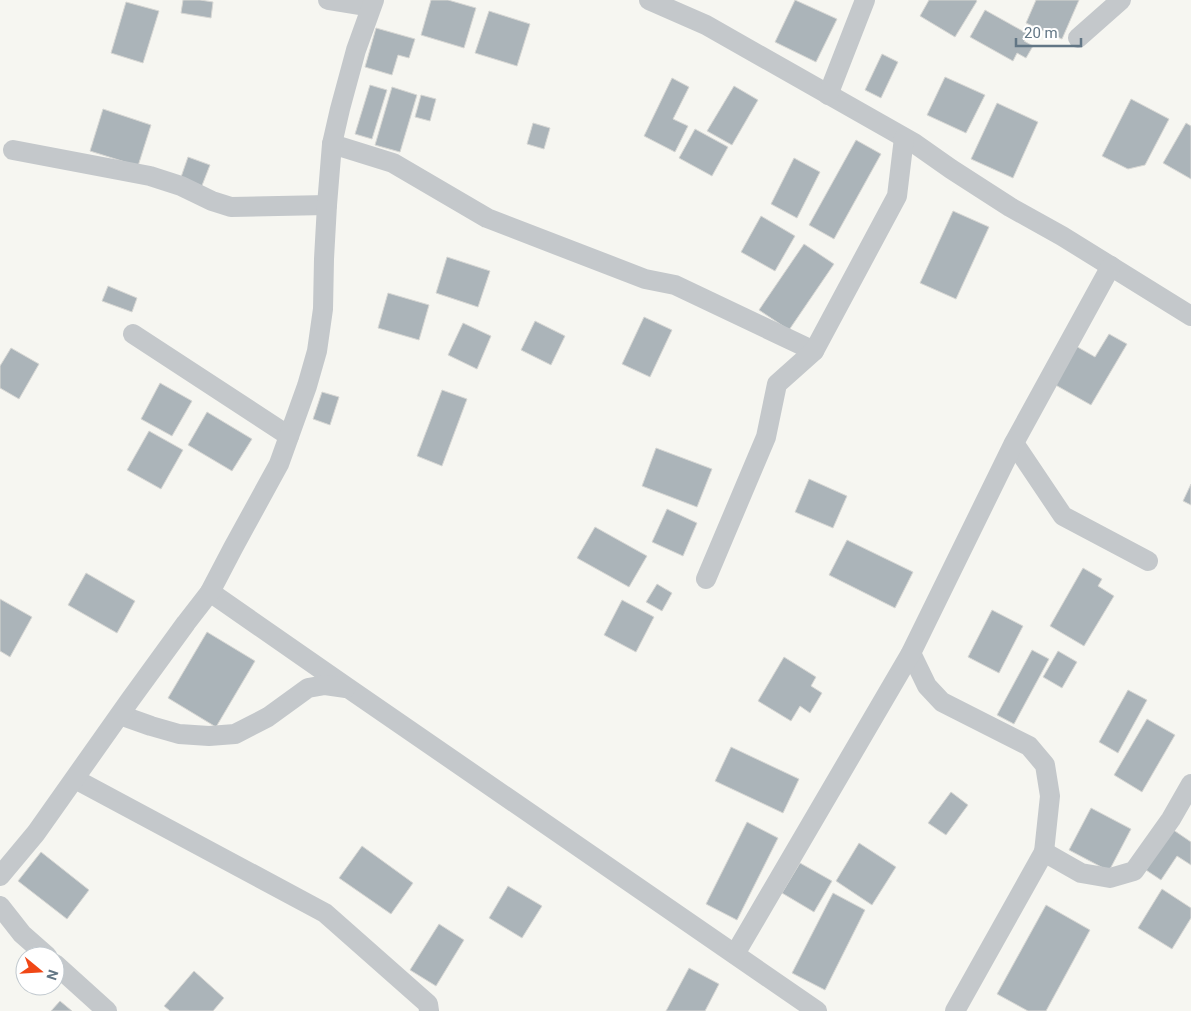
<svg xmlns="http://www.w3.org/2000/svg" width="1191" height="1011" font-family="Roboto,sans-serif">
  <rect width="100%" height="100%" fill="#f6f6f1"/>
  <g fill="#abb4b9" stroke="#d7d7d4">
    <path d="M183 0H200L213 2 211 18 181 13Z"/>
    <path d="M431 0H448L476 8 464 48 421 35Z"/>
    <path d="M795 0 837 19 816 62 775 42Z"/>
    <path d="M929 0H976L977 1 955 37 920 16Z"/>
    <path d="M1036 0H1079L1062 39 1026 23Z"/>
    <path d="M126 2 159 11 143 63 111 53Z"/>
    <path d="M985 10 1028 34 1024 41 1033 46 1026 58 1017 53 1013 61 970 37Z"/>
    <path d="M489 11 530 24 517 66 475 53Z"/>
    <path d="M376 28 415 39 409 58 398 55 392 75 365 67Z"/>
    <path d="M882 54 898 62 881 98 865 90Z"/>
    <path d="M945 77 985 95 966 133 927 115Z"/>
    <path d="M672 78 689 87 673 119 688 126 675 152 644 136Z"/>
    <path d="M370 85 387 90 372 139 355 134Z"/>
    <path d="M734 86 758 100 732 145 707 131Z"/>
    <path d="M392 87 417 95 400 152 375 145Z"/>
    <path d="M421 95 436 99 430 121 415 117Z"/>
    <path d="M1131 99 1169 119 1145 165 1128 169 1102 156Z"/>
    <path d="M997 103 1038 122 1013 178 971 159Z"/>
    <path d="M103 109 151 125 138 166 90 151Z"/>
    <path d="M533 123 550 128 544 149 527 144Z"/>
    <path d="M1186 123 1191 126V179L1163 163Z"/>
    <path d="M695 129 728 147 712 176 679 158Z"/>
    <path d="M856 140 881 154 834 239 809 225Z"/>
    <path d="M188 157 210 165 201 188 180 180Z"/>
    <path d="M794 158 820 172 797 218 771 204Z"/>
    <path d="M953 211 989 227 956 299 920 283Z"/>
    <path d="M761 216 795 236 775 271 741 252Z"/>
    <path d="M804 244 834 264 789 330 759 310Z"/>
    <path d="M447 257 490 271 478 307 436 293Z"/>
    <path d="M108 286 137 298 132 312 102 301Z"/>
    <path d="M388 293 429 305 419 340 378 328Z"/>
    <path d="M644 317 672 330 650 377 622 364Z"/>
    <path d="M535 321 565 336 551 365 521 350Z"/>
    <path d="M463 323 491 336 477 369 448 355Z"/>
    <path d="M1109 334 1127 344 1091 405 1052 383 1074 345 1095 357Z"/>
    <path d="M11 348 39 364 19 399 0 388V366Z"/>
    <path d="M160 383 192 401 172 436 141 419Z"/>
    <path d="M442 390 467 399 442 466 417 456Z"/>
    <path d="M322 392 339 397 330 425 313 419Z"/>
    <path d="M207 412 252 439 232 471 188 445Z"/>
    <path d="M149 431 183 450 161 489 127 470Z"/>
    <path d="M656 448 712 469 697 507 642 486Z"/>
    <path d="M809 479 847 496 833 528 795 512Z"/>
    <path d="M1191 484V505L1183 501Z"/>
    <path d="M667 509 697 523 683 556 652 542Z"/>
    <path d="M595 527 647 556 629 587 577 558Z"/>
    <path d="M847 540 913 572 895 608 829 575Z"/>
    <path d="M1083 568 1102 579 1098 586 1114 596 1084 646 1050 626Z"/>
    <path d="M86 573 135 601 117 633 68 605Z"/>
    <path d="M657 584 672 593 662 611 646 602Z"/>
    <path d="M0 599 32 617 10 657 0 651Z"/>
    <path d="M622 600 654 617 636 652 604 635Z"/>
    <path d="M992 610 1023 626 999 673 968 657Z"/>
    <path d="M207 632 255 661 216 727 168 698Z"/>
    <path d="M1032 650 1049 659 1014 724 997 715Z"/>
    <path d="M1058 651 1077 662 1062 688 1043 677Z"/>
    <path d="M784 657 816 677 811 686 822 693 810 713 800 706 791 721 758 701Z"/>
    <path d="M1128 690 1147 700 1118 753 1099 742Z"/>
    <path d="M1147 719 1175 735 1142 792 1114 775Z"/>
    <path d="M731 747 799 779 783 813 715 781Z"/>
    <path d="M951 792 968 805 946 835 928 823Z"/>
    <path d="M1091 808 1131 829 1109 871 1069 850Z"/>
    <path d="M747 822 778 838 737 920 706 904Z"/>
    <path d="M1172 829 1191 842V865L1177 856 1161 880 1146 870Z"/>
    <path d="M859 843 896 867 872 905 836 881Z"/>
    <path d="M362 846 413 883 391 914 339 878Z"/>
    <path d="M41 852 89 890 67 919 18 881Z"/>
    <path d="M800 863 832 881 814 912 782 893Z"/>
    <path d="M508 886 542 906 522 938 489 918Z"/>
    <path d="M1162 889 1191 908V918L1172 949 1138 928Z"/>
    <path d="M833 893 865 910 825 990 792 973Z"/>
    <path d="M1046 905 1090 930 1046 1011H1028L997 994Z"/>
    <path d="M439 924 464 940 436 986 410 970Z"/>
    <path d="M689 968 719 984 705 1011H666Z"/>
    <path d="M194 971 224 998 213 1011H170L164 1006Z"/>
    <path d="M60 1001 72 1011H51Z"/>
  </g>
  <g fill="none" stroke-linecap="round" stroke-linejoin="round">
    <g stroke="#c4c8cb" stroke-width="20">
      <path d="M328 0 371 7"/>
      <path d="M649 0 706 25 914 143 951 169 1010 207 1062 236 1191 316"/>
      <path d="M1078 38 1121 0"/>
      <path d="M828 95 865 0"/>
      <path d="M332 144 393 163 487 218 645 279 675 285 814 351"/>
      <path d="M13 150 150 176 181 186 212 201 231 207 327 205"/>
      <path d="M133 334 289 436"/>
      <path d="M1014 443 1063 516 1148 561"/>
      <path d="M706 579 766 437 777 384 814 351 897 196 904 138"/>
      <path d="M210 592 348 688 817 1011"/>
      <path d="M911 653 927 686 942 702 1029 746 1045 765 1050 796 1044 852"/>
      <path d="M120 715 151 726 179 734 209 736 235 734 268 717 308 688 325 685 346 688"/>
      <path d="M75 779 325 913 428 1004 429 1011"/>
      <path d="M0 876 36 833 130 700 186 623 210 592 233 548 279 464 307 386 317 351 323 309 324 259 327 205 332 144 340 109 356 50 374 0"/>
      <path d="M0 906 22 934 47 956"/>
      <path d="M735 954 911 653 1014 443 1111 266"/>
      <path d="M55 964 107 1011"/>
      <path d="M955 1011 1044 852 1081 873 1110 878 1134 871 1171 819 1191 784"/>
    </g>
  </g>
  <g transform="translate(40 971) rotate(108)"><circle r="24" fill="#ffffff" stroke="#c0c8ce"/>
  <path d="M0-4L9 19L0 12L-9 19Z" fill="#f04716"/>
  <text y="-8" font-size="14" font-weight="bold" text-anchor="middle" fill="#627685">N</text>
  </g>
  <path d="M1016 38v8h65v-8" fill="none" stroke="#627685" stroke-width="2.5"/>
  <text x="1024" y="38" font-size="15" fill="#627685" stroke="#ffffff" stroke-width="4" paint-order="stroke">20 m</text>
</svg>
